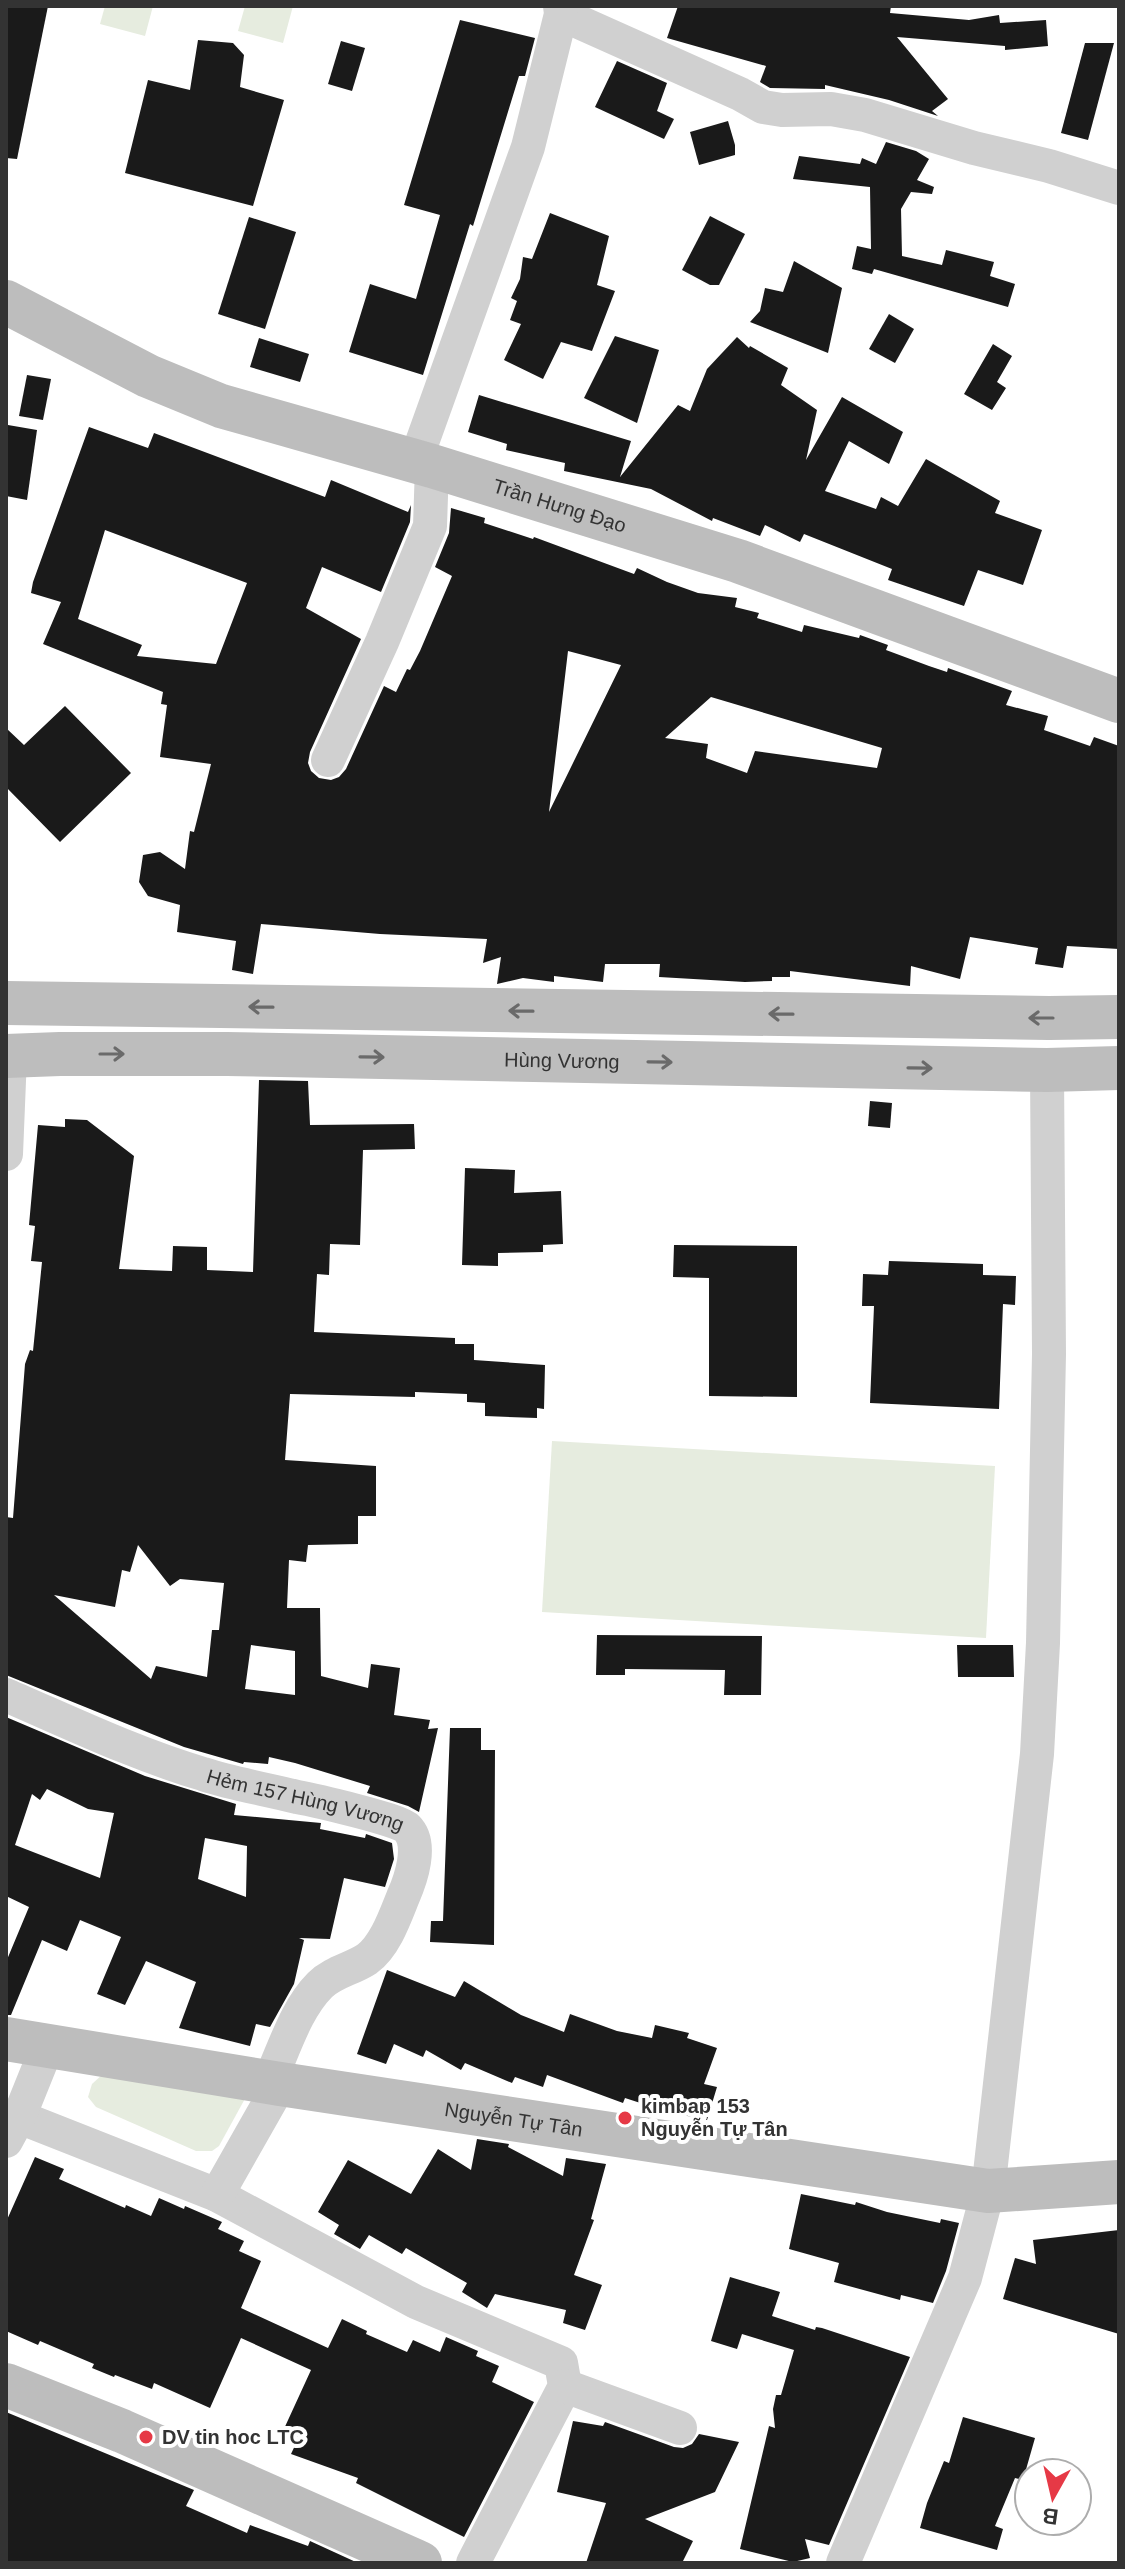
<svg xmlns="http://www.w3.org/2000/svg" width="1125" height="2569" font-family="Helvetica,sans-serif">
  <rect width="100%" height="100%" fill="#fff"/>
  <g fill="#e6ecdf">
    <path d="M105 6H153L145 36 100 24Z"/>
    <path d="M245 6H293L283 43 238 31Z"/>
    <path d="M552 1441 995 1466 986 1638 542 1612Z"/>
    <path d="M103 2074 247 2095 219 2146 212 2151H196L96 2107 88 2097 92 2084Z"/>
  </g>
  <g fill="#1a1a1a" fill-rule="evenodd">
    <path d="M6 6H48L17 159 6 158Z"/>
    <path d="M678 6H891L890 13 969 20 999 15 1000 23 1046 20 1048 46 1005 50V46L897 37 948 99 932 111 938 116 889 100 825 85V89L770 88 760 82 766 66 667 38Z"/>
    <path d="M460 20 535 38 525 76H519L473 226 470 224 423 375 349 352 370 284 416 299 440 215 404 205Z"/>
    <path d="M198 40 233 43 244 55 240 87 284 100 253 206 125 173 148 80 190 90Z"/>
    <path d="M341 41 365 48 352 91 328 84Z"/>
    <path d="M1085 43H1114L1088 140 1061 133Z"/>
    <path d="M617 61 667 83 657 111 674 119 664 139 595 107Z"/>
    <path d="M728 121 735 145V155L699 165 690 132Z"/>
    <path d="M886 142 916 151 929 159 917 180 934 187 932 194 911 192 901 209 902 256 942 265 946 250 994 262 990 276 1015 284 1008 307 874 269 872 274 852 269 857 246 871 249 870 187 793 179 799 156 860 164 862 158 876 164Z"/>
    <path d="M550 213 609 236 597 285 615 291 592 351 561 342 543 379 504 360 521 324 510 320 517 301 511 298 520 279 523 257 532 259Z"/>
    <path d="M710 216 745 234 719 285H710L682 270Z"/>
    <path d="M249 217 296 232 265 329 218 314Z"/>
    <path d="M794 261 842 288 828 353 750 322 760 311 765 288 783 292Z"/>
    <path d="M889 314 914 329 895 363 869 349Z"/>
    <path d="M615 336 659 350 637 423 584 398Z"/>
    <path d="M737 337 749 348 750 346 788 368 781 385 817 410 806 460 842 397 903 432 889 464 849 441 825 491 876 509 881 497 898 506 926 459 1000 501 995 513 1042 530 1023 585 978 570 964 606 888 580 892 569 804 534 800 542 765 525 760 536 713 518 712 521 651 489 564 471 565 463 506 450 507 444 468 432 479 395 631 441 620 477 678 405 690 411 707 369Z"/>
    <path d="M259 338 309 354 300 382 250 367Z"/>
    <path d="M993 344 1012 356 997 382 1006 388 992 410 964 394Z"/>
    <path d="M27 375 51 379 43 420 19 416Z"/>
    <path d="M8 425 37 430 27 500 6 496Z"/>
    <path d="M89 427 148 448 154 433 325 497 331 480 408 512 411 505 410 522 381 592 322 567 306 608 361 639 310 752 308 763 311 771 319 778 331 780 339 777 346 769 384 686 396 692 407 669 410 670 420 651 452 576 435 567 449 533 451 508 485 518 484 523 533 539 534 537 634 574 637 568 667 582 698 593 737 598 735 607 759 613 757 618 802 632 804 625 859 638 860 635 888 645 886 650 929 666 947 672 948 668 1012 691 1006 705 1048 716 1044 730 1090 746 1094 737 1119 746V949L1067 946 1063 968 1035 964 1038 948 970 937 960 979 911 966 910 986 790 971V977H772V981L745 982 659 977 660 964H605L603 982 554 976V982L523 978 497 984 501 957 483 963 487 939 380 934 261 924 253 974 232 970 236 941 177 932 180 905 148 896 139 882 143 855 160 852 185 869 190 831 194 832 211 764 160 757 167 705 161 704 163 692 43 644 61 602 31 593 33 582ZM105 530 247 583 216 664 137 656 142 645 78 619ZM568 651 621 665 549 812ZM711 697 882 748 877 768 755 751 747 773 706 758 708 744 665 738Z"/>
    <path d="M65 706 131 773 60 842 6 787V728L24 745Z"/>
    <path d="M259 1080 308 1081 310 1125 414 1124 415 1149 363 1150 360 1245 330 1244 329 1275 317 1274 314 1332 455 1338V1344H474V1360L545 1365 544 1409 537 1408V1418L485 1416V1403L467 1402V1394L415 1392V1397L290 1394 285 1460 376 1466V1516H358V1544L308 1545 306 1562 289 1560 287 1608H320L321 1676 368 1688 371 1664 400 1668 394 1715 430 1720 428 1729 438 1728 419 1812 408 1806 367 1793 370 1786 295 1763 269 1757 268 1764 244 1762 243 1764 184 1747 6 1675V1517L13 1518 25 1364 30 1350 33 1351 42 1262 31 1261 35 1226 29 1225 38 1125 65 1127V1119L87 1120 134 1156 119 1269 172 1271 173 1246 207 1247V1270L253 1272ZM138 1545 170 1586 180 1579 224 1583 219 1630H212L207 1677 156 1666 151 1679 54 1595 115 1607 122 1570 130 1572ZM251 1645 295 1651V1695L245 1689Z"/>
    <path d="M870 1101 892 1103 890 1128 868 1126Z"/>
    <path d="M465 1168 515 1170 514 1193 561 1191 563 1244 543 1245V1252L498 1253V1266L462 1265Z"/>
    <path d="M674 1245 797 1246V1397L709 1396V1278L673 1277Z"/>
    <path d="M889 1261 983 1264V1275L1016 1276 1015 1305 1003 1304 999 1409 870 1403 874 1306H862L863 1274 888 1275Z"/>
    <path d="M597 1635 762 1636 761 1695H724L725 1670 625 1669V1675H596Z"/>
    <path d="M957 1645H1013L1014 1677H958Z"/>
    <path d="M6 1717 145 1776 236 1804 234 1815 321 1823 320 1829 365 1838 366 1834 392 1843 394 1859 385 1887 344 1878 330 1939 299 1938 304 1940 294 1984 270 2027 256 2024 250 2046 179 2028 196 1982 146 1961 125 2005 97 1994 121 1937 80 1920 67 1951 42 1940 11 2015H6V1962L29 1907 6 1896ZM47 1789 88 1809 114 1813 100 1878 15 1845 32 1794 40 1800ZM205 1838 247 1846 246 1897 198 1879Z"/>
    <path d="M450 1728H481V1750H495L494 1945 430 1942 431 1921H443Z"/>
    <path d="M387 1970 455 1997 464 1981 521 2015 564 2032 570 2014 617 2031 652 2038 655 2025 689 2033 687 2038 717 2048 704 2084 717 2087 707 2120 668 2112 625 2098 623 2103 547 2075 543 2087 515 2077 512 2083 465 2063 461 2070 426 2050 423 2057 394 2044 386 2064 357 2054Z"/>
    <path d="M477 2139 509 2144 508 2147 563 2176 566 2158 606 2164 591 2219 594 2220 574 2275 602 2285 585 2330 563 2323 566 2310 495 2294 487 2308 462 2292 467 2283 406 2248 402 2254 369 2235 360 2249 334 2234 339 2225 318 2212 348 2160 411 2194 438 2149 471 2170Z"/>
    <path d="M35 2157 64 2169 59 2179 125 2208 126 2205 151 2216 159 2198 184 2209 185 2206 222 2222 218 2229 244 2241 239 2251 261 2261 241 2308 328 2348 342 2319 367 2331 366 2334 407 2352 413 2340 440 2352 446 2337 478 2351 476 2356 499 2366 492 2382 534 2402 464 2537 356 2483 358 2478 291 2454 299 2437 283 2431 311 2370 241 2338 210 2408 154 2383 152 2389 115 2375 114 2377 92 2368 94 2364 40 2341 38 2345 6 2331V2222Z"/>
    <path d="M801 2194 855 2205 856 2202 887 2212 940 2223 941 2219 959 2223 946 2271 933 2303 901 2295 900 2300 834 2282 839 2263 789 2249Z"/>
    <path d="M1119 2230V2334L1003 2299 1015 2258 1036 2264 1033 2240Z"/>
    <path d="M730 2277 780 2292 772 2316 815 2330 816 2327 822 2328 910 2357 829 2545 805 2539 810 2558 793 2562 740 2549 769 2426 775 2428 773 2409 776 2395H781L794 2350 742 2334 737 2349 711 2341Z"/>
    <path d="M6 2412 194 2490 186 2506 247 2533 250 2525 308 2546 310 2541 358 2563H6Z"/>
    <path d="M963 2417 1035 2438 1023 2480 1015 2478 995 2526 1003 2529 997 2550 920 2528 927 2503 944 2461 949 2463Z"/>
    <path d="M573 2421 603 2426 605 2422 674 2447 683 2448 692 2444 699 2434 739 2442 715 2492 645 2519 693 2541 682 2563H586L606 2503 557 2492Z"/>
  </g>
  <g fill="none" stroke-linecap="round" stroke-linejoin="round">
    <g stroke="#d0d0d0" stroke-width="34">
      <path d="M561 14 740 94 763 107 782 110 831 109 865 115 974 148 1049 166 1119 188"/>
      <path d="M415 462 528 147 561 14 560 6"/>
      <path d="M328 760 382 642 430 526 432 466"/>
      <path d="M6 1154 10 1056"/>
      <path id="s1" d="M6 1695C71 1723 135 1754 203 1774 233 1784 266 1789 297 1797 314 1800 400 1820 407 1828 423 1844 411 1879 403 1897 395 1917 385 1946 367 1959 352 1969 333 1972 320 1985 295 2010 284 2050 269 2082"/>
      <path d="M19 2117 217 2195 416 2302 561 2363 565 2386 473 2563"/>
      <path d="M6 2141 19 2117 48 2045"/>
      <path d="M217 2195 280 2084"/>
      <path d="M565 2386 680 2428"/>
      <path d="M843 2563 965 2278 988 2191 1037 1754 1043 1643 1049 1354 1047 1070"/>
    </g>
    <g stroke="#bdbdbd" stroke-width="44">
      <path id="s2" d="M6 302 148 376 221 406 432 466 738 561 1119 701"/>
      <path d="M6 1003 1049 1018 1119 1017"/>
      <path id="s3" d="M6 1056 60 1054H227L1047 1070 1119 1068"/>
      <path id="s4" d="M6 2039 280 2084 988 2191 1119 2182"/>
      <path d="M6 2385 122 2431 420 2563"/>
    </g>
  </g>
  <defs><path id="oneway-shaft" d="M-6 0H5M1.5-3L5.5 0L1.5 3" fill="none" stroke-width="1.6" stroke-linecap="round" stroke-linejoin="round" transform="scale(2)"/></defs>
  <g stroke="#6a6a6a">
    <use href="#oneway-shaft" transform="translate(261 1007) rotate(-179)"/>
    <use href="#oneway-shaft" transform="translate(521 1011) rotate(-179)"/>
    <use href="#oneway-shaft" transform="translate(781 1014) rotate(-179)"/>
    <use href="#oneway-shaft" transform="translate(1041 1018) rotate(-180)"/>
    <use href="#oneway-shaft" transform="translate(112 1054)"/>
    <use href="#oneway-shaft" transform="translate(372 1057) rotate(1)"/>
    <use href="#oneway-shaft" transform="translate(660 1062) rotate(1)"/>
    <use href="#oneway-shaft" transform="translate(920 1068) rotate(1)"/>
  </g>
  <g fill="#e63946" stroke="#fff" stroke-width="3">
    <circle cx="625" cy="2118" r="8"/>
    <circle cx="146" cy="2437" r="8"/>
  </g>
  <g text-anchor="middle" stroke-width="8" stroke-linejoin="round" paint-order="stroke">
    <g font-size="20" fill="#333" stroke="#fff">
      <text dy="7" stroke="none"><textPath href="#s2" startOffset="592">Trần Hưng Đạo</textPath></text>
      <text dy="7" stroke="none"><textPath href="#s3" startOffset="556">Hùng Vương</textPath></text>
      <text dy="7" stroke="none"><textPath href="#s1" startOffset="318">Hẻm 157 Hùng Vương</textPath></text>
      <text dy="7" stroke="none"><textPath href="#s4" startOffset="514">Nguyễn Tự Tân</textPath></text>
    </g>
    <g font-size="20" font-weight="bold" fill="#333" stroke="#fff" text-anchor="start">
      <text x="641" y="2113">kimbap 153<tspan x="641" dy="23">Nguyễn Tự Tân</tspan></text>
      <text x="162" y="2444">DV tin hoc LTC</text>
    </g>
  </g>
  <rect width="1125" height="2569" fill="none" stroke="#333333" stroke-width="16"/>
  <g transform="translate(1053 2497) rotate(188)"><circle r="38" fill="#ffffff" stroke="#adadad" stroke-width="2"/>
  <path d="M0-6L14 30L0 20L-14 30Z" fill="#e63946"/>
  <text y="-12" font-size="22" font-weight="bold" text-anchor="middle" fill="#333333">B</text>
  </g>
</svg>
